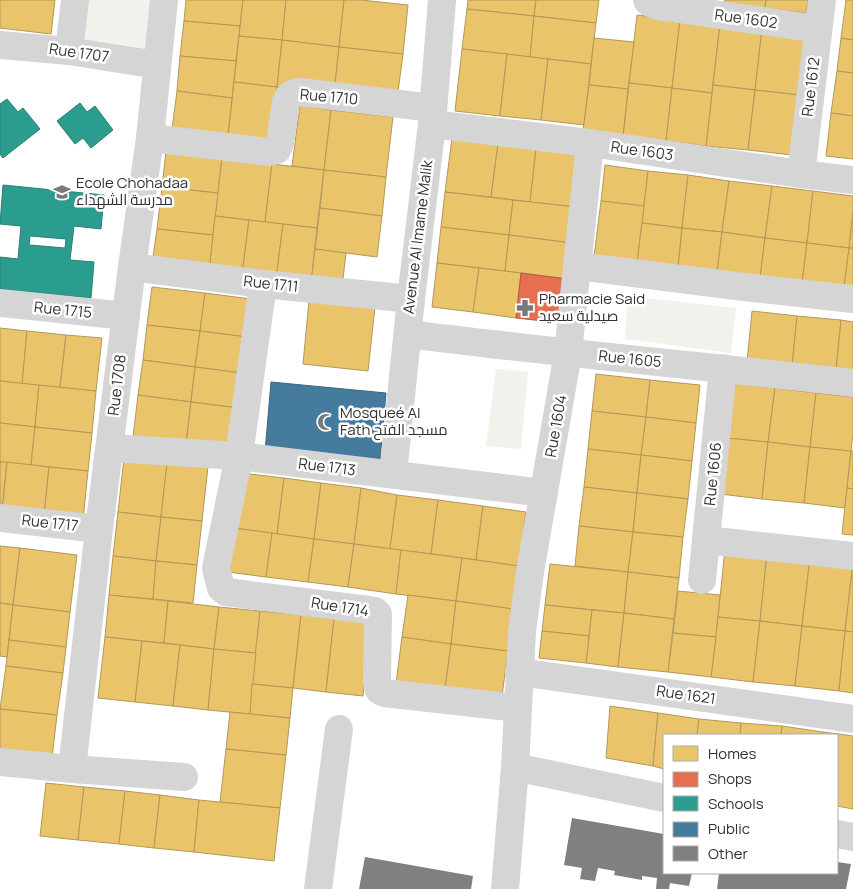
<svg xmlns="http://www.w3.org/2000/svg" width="853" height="889" font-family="Manrope,Cairo,sans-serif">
  <rect width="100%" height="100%" fill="#fff"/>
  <g fill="#f0f3ec">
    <path d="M89 0H152L145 50 83 41Z"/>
    <path d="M628 296 736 308 731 353 625 339Z"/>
    <path d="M496 369 528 372 521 449 486 446Z"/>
  </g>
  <g fill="#e9c46a" stroke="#b29859">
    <path d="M0 0H55L51 34 0 28Z"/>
    <path d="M186 0H243L240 26 184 21Z"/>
    <path d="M243 0H286L282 40 239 36Z"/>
    <path d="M286 0H344L339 47 282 40Z"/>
    <path d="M344 0H361L408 5 403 54 339 47Z"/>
    <path d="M468 0H536L534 16 467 9Z"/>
    <path d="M536 0H599L596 23 534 16Z"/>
    <path d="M725 0H766L765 8 724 2Z"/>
    <path d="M766 0H808L806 13 765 8Z"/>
    <path d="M846 0H853V40L841 38Z"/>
    <path d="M467 9 534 16 530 57 462 49Z"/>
    <path d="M637 15 680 20 672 88 629 83Z"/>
    <path d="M534 16 596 23 591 64 530 57Z"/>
    <path d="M680 20 720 24 712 93 672 88Z"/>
    <path d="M184 21 240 26 236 61 180 56Z"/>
    <path d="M720 24 762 29 755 90 713 85Z"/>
    <path d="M762 29 806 35 799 95 755 90Z"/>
    <path d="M239 36 282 40 277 87 234 82Z"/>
    <path d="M594 38 634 42 628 89 589 85Z"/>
    <path d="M841 38 853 40V73L837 71Z"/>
    <path d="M282 40 339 47 334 93 277 87Z"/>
    <path d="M339 47 403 54 397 99 334 93Z"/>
    <path d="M462 49 507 54 500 116 455 111Z"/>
    <path d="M507 54 548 59 541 120 500 116Z"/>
    <path d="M180 56 236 61 232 98 177 91Z"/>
    <path d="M548 59 591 64 584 125 541 120Z"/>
    <path d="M837 71 853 73V116L831 113Z"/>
    <path d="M234 82 277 87 271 139 228 135Z"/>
    <path d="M629 83 672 88 666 141 623 136Z"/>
    <path d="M589 85 628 89 623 136 583 131Z"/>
    <path d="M713 85 755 90 748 150 706 146Z"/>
    <path d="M672 88 712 93 706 146 666 141Z"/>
    <path d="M755 90 799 95 792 155 748 150Z"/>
    <path d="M177 91 232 98 228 135 172 129Z"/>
    <path d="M300 105 331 110 324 170 292 166Z"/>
    <path d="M331 110 393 117 386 177 324 170Z"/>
    <path d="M831 113 853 116V159L826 156Z"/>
    <path d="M452 138 498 144 491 197 445 192Z"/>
    <path d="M498 144 536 149 530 202 491 197Z"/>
    <path d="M536 149 583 155 576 207 530 202Z"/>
    <path d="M166 151 222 158 218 193 162 187Z"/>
    <path d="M222 158 272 164 265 222 215 216Z"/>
    <path d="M272 164 324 170 317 228 265 222Z"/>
    <path d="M605 165 648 171 644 206 601 201Z"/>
    <path d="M324 170 386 177 382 216 320 208Z"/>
    <path d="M648 171 688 175 682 228 642 223Z"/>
    <path d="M688 175 729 181 722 232 682 228Z"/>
    <path d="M729 181 772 186 765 238 722 232Z"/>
    <path d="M772 186 813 191 807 243 765 238Z"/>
    <path d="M162 187 218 193 213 235 157 229Z"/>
    <path d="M813 191 853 196V212L849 248 807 243Z"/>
    <path d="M445 192 513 200 509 235 441 227Z"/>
    <path d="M513 200 576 207 572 243 509 235Z"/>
    <path d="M601 201 644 206 637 263 594 257Z"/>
    <path d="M320 208 382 216 377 257 315 249Z"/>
    <path d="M853 212V248H849Z"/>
    <path d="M215 216 249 220 242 275 209 271Z"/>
    <path d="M249 220 283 224 276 279 242 275Z"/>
    <path d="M642 223 682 228 678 268 637 263Z"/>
    <path d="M283 224 317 228 311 283 276 279Z"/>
    <path d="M441 227 509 235 505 271 437 263Z"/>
    <path d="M682 228 722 232 717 273 678 268Z"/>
    <path d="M157 229 213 235 209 271 152 264Z"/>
    <path d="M722 232 765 238 760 278 717 273Z"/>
    <path d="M509 235 572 243 567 279 505 271Z"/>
    <path d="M765 238 807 243 802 283 760 278Z"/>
    <path d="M807 243 849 248 844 288 802 283Z"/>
    <path d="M849 248H853V289L844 288Z"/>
    <path d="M315 249 346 253 342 287 311 283Z"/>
    <path d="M437 263 479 268 473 312 432 307Z"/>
    <path d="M479 268 521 273 516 318 473 312Z"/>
    <path d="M152 287 205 293 200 331 147 325Z"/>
    <path d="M205 293 251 299 247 337 200 331Z"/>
    <path d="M309 301 375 307 368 371 303 364Z"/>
    <path d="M752 311 797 316 792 367 747 362Z"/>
    <path d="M797 316 841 320 836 371 792 367Z"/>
    <path d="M841 320 853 322V373L836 371Z"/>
    <path d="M147 325 200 331 195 367 143 360Z"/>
    <path d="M0 328 27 331 22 384 0 381Z"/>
    <path d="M27 331 66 335 60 388 22 384Z"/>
    <path d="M200 331 247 337 242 373 195 367Z"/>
    <path d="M66 335 102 338 96 391 60 388Z"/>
    <path d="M143 360 195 367 191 402 138 395Z"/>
    <path d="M195 367 242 373 238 408 191 402Z"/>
    <path d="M596 374 650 380 646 417 592 411Z"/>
    <path d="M650 380 700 385 696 423 646 417Z"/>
    <path d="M0 381 39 385 35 427 0 423Z"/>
    <path d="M732 383 775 388 768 442 726 438Z"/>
    <path d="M39 385 96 391 92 433 35 427Z"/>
    <path d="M775 388 816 393 810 447 768 442Z"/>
    <path d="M816 393 853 397V433L851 451 810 447Z"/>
    <path d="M138 395 191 402 186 444 133 437Z"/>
    <path d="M191 402 238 408 233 450 186 444Z"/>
    <path d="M592 411 646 417 641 455 588 449Z"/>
    <path d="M646 417 696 423 692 461 641 455Z"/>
    <path d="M0 423 35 427 31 465 0 462Z"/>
    <path d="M35 427 92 433 88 471 31 465Z"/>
    <path d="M726 438 768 442 762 499 720 494Z"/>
    <path d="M768 442 810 447 804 503 762 499Z"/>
    <path d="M810 447 851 451 845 508 804 503Z"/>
    <path d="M588 449 641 455 637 493 584 487Z"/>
    <path d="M851 451H853V489L847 488Z"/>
    <path d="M641 455 692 461 688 499 637 493Z"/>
    <path d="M124 458 167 463 161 517 118 512Z"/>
    <path d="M0 462H7L2 512 0 511Z"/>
    <path d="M7 462 49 467 44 516 2 512Z"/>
    <path d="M167 463 208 467 202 521 161 517Z"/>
    <path d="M49 467 88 471 83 520 44 516Z"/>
    <path d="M241 473 284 478 277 534 234 528Z"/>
    <path d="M284 478 321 483 314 539 277 534Z"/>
    <path d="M321 483 361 488 354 544 314 539Z"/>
    <path d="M584 487 637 493 633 532 579 526Z"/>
    <path d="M361 488 397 495 390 549 354 544Z"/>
    <path d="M847 488 853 489V535L842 534Z"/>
    <path d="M637 493 688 499 683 537 633 532Z"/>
    <path d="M397 495 438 500 431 554 390 549Z"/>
    <path d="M438 500 483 506 476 560 431 554Z"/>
    <path d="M483 506 526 512 519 566 476 560Z"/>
    <path d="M118 512 161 517 156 561 113 556Z"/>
    <path d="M161 517 202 521 197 565 156 561Z"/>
    <path d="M579 526 633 532 628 572 575 566Z"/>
    <path d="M234 528 272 533 266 577 228 572Z"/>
    <path d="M633 532 683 537 679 578 628 572Z"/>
    <path d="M272 533 314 539 308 582 266 577Z"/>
    <path d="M314 539 354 544 348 587 308 582Z"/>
    <path d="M354 544 401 550 396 594 348 587Z"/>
    <path d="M0 546 20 548 13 605 0 603Z"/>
    <path d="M20 548 77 555 70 612 13 605Z"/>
    <path d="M725 549 767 554 760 621 718 617Z"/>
    <path d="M401 550 462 558 456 601 396 594Z"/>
    <path d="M767 554 810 558 802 626 760 621Z"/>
    <path d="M113 556 156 561 153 599 109 595Z"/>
    <path d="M462 558 519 566 513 609 456 601Z"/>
    <path d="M810 558 853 563 845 631 802 626Z"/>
    <path d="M156 561 197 565 193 603 153 599Z"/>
    <path d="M853 563V632L845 631Z"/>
    <path d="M550 564 628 572 624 613 545 605Z"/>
    <path d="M628 572 679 578 674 619 624 613Z"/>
    <path d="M678 591 720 595 716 637 673 633Z"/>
    <path d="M109 595 168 601 164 643 105 637Z"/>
    <path d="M408 595 456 601 451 644 402 637Z"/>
    <path d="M168 601 219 607 214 649 164 643Z"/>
    <path d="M456 601 513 609 508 651 451 644Z"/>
    <path d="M0 603 13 605 7 657 0 656Z"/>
    <path d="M13 605 70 612 66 647 9 640Z"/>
    <path d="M545 605 592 610 589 636 542 631Z"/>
    <path d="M219 607 260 611 256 653 214 649Z"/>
    <path d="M592 610 624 613 618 667 586 663Z"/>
    <path d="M260 611 301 615 293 688 252 684Z"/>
    <path d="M624 613 674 619 668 672 618 667Z"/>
    <path d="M301 615 334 619 326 692 293 688Z"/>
    <path d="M718 617 760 621 753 682 711 677Z"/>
    <path d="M334 619 371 623 363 696 326 692Z"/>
    <path d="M760 621 802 626 795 686 753 682Z"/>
    <path d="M802 626 845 631 839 691 795 686Z"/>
    <path d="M542 631 589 636 586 663 539 658Z"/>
    <path d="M845 631 853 632V693L839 691Z"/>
    <path d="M673 633 716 637 711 677 668 672Z"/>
    <path d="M105 637 142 641 135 702 98 698Z"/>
    <path d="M402 637 451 644 445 689 396 683Z"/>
    <path d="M9 640 66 647 63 673 6 666Z"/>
    <path d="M142 641 180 645 173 706 135 702Z"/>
    <path d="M451 644 508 651 502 696 445 689Z"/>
    <path d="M180 645 214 649 208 710 173 706Z"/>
    <path d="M214 649 256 653 250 714 208 710Z"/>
    <path d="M6 666 63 673 57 715 0 709Z"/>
    <path d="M252 684 293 688 290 718 250 714Z"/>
    <path d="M610 706 658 713 653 766 606 758Z"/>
    <path d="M0 709 57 715 52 758 0 752Z"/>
    <path d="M230 712 290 718 286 755 226 749Z"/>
    <path d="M658 713 699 719 697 735H664V769L653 766Z"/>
    <path d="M699 719 741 723 740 735H697Z"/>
    <path d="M741 723 782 726 781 735H740Z"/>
    <path d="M782 726 823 732 822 735H781Z"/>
    <path d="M823 732 853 736V809L837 806V735H822Z"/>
    <path d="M226 749 286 755 280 808 220 802Z"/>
    <path d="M46 783 84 787 78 840 40 836Z"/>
    <path d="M84 787 125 791 119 844 78 840Z"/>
    <path d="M125 791 160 795 154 848 119 844Z"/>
    <path d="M160 795 199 800 194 852 154 848Z"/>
    <path d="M199 800 280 808 274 861 194 852Z"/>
  </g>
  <path fill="#e76f51" stroke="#b05c47" d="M521 273 567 279 562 323 516 318Z"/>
  <g fill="#2a9d8f" stroke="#2c7d73" fill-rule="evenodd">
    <path d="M7 99 18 112 23 108 40 129 3 158 0 154V104Z"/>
    <path d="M80 103 87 112 95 106 113 130 91 148 83 138 75 144 57 121Z"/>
    <path d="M3 185 104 195 101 229 74 226 70 260 94 262 91 298 0 289V257L18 259 21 226 0 224ZM30 236 66 239 65 248 29 245Z"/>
  </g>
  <path fill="#457b9d" stroke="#3f657d" d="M271 382 386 393 380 462 265 452Z"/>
  <g fill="#808080">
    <path d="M572 818 664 834V873H692L689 886 670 883 669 889H656L657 878 642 876V880L614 875 615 871 598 868 595 881 580 879 582 868 564 865Z"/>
    <path d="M365 857 473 876 471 889H359Z"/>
    <path d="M837 862 851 864 846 889H717L719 873H837Z"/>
  </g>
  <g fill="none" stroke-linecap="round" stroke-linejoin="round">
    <g stroke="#d5d5d5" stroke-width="28">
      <path d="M647 0 648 2 658 6 818 29"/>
      <path d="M0 45 69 51 157 65"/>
      <path d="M69 51 75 0"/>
      <path d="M432 124 590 143 801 174 853 180"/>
      <path d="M150 138 269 152 277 150 280 143 286 102C289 94 293 93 301 92L433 108"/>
      <path d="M801 174 822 0"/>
      <path d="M578 266 744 287 853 299"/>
      <path d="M132 267 263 284 411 299"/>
      <path d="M263 284 239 456 216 568 221 588 226 592 369 610 375 611 378 614 377 682 379 690 384 693 518 708"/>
      <path d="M0 303 126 316"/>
      <path d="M408 334C556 353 705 366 853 383"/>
      <path d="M110 448 239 456 544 493"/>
      <path d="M393 474 411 299 432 124 442 0"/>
      <path d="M0 518 99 529"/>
      <path d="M706 540 853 556"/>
      <path d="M702 580 723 368"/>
      <path d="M519 672 853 719"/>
      <path d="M0 762 72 769 184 777"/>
      <path d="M515 767 522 632 530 572 568 353 590 143"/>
      <path d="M72 769 99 529 132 267 150 138 164 0"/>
      <path d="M837 834 853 837"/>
      <path d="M318 889 339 729"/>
      <path d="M505 889 515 767 664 798"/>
    </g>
  </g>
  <defs>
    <g id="school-bare" transform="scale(1.35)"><path d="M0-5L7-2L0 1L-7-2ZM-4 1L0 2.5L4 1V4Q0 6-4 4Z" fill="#797979" stroke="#fff" stroke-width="2.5" paint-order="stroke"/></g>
    <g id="pharmacy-bare" transform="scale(1.35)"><path d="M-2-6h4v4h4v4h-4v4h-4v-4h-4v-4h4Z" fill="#797979" stroke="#fff" stroke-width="2.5" paint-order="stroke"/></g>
    <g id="mosque-bare" transform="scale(1.35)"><path d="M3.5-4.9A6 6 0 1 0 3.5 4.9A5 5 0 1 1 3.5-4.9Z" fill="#797979" stroke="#fff" stroke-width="2.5" paint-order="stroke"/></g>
  </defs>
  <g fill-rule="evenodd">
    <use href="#school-bare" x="62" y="192"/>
    <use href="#pharmacy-bare" x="525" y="308"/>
    <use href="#mosque-bare" x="326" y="422"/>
  </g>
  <g text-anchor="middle" stroke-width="5" stroke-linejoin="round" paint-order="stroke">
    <g font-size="15" fill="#313131" stroke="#fff">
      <text transform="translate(746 19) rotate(8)" y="5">Rue 1602</text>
      <text transform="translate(79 53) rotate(8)" y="5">Rue 1707</text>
      <text transform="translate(811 87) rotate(-83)" y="5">Rue 1612</text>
      <text transform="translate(329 97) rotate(5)" y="5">Rue 1710</text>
      <text transform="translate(642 151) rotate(8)" y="5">Rue 1603</text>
      <text transform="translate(418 237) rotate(-83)" y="5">Avenue Al Imame Malik</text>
      <text transform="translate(271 284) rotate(6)" y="5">Rue 1711</text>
      <text transform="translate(63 310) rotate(6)" y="5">Rue 1715</text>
      <text transform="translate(630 359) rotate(6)" y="5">Rue 1605</text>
      <text transform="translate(117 385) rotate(-83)" y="5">Rue 1708</text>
      <text transform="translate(556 426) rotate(-80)" y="5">Rue 1604</text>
      <text transform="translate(327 467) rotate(7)" y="5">Rue 1713</text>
      <text transform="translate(713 474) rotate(-84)" y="5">Rue 1606</text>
      <text transform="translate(50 523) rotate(6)" y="5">Rue 1717</text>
      <text transform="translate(340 607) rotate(9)" y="5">Rue 1714</text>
      <text transform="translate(686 695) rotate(8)" y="5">Rue 1621</text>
    </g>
    <g font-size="15" fill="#313131" stroke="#fff" text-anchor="start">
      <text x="76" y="188">Ecole Chohadaa<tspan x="76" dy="17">مدرسة الشهداء</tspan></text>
      <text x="539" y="304">Pharmacie Said<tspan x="539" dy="17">صيدلية سعيد</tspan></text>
      <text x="340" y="418">Mosqueé Al<tspan x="340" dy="17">Fath مسجد الفتح</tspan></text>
    </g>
  </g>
  <rect x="663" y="734" width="175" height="140" fill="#ffffff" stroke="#adadad"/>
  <rect x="673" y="746" width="25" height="15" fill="#e9c46a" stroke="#adadad"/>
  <text x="708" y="759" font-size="15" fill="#313131">Homes</text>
  <rect x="673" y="772" width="25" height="15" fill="#e76f51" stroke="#adadad"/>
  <text x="708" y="784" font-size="15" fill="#313131">Shops</text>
  <rect x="673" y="796" width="25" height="15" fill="#2a9d8f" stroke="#adadad"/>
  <text x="708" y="809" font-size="15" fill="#313131">Schools</text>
  <rect x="673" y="822" width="25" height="15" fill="#457b9d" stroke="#adadad"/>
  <text x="708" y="834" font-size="15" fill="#313131">Public</text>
  <rect x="673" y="846" width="25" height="15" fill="#808080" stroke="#adadad"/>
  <text x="708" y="859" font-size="15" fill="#313131">Other</text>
</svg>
